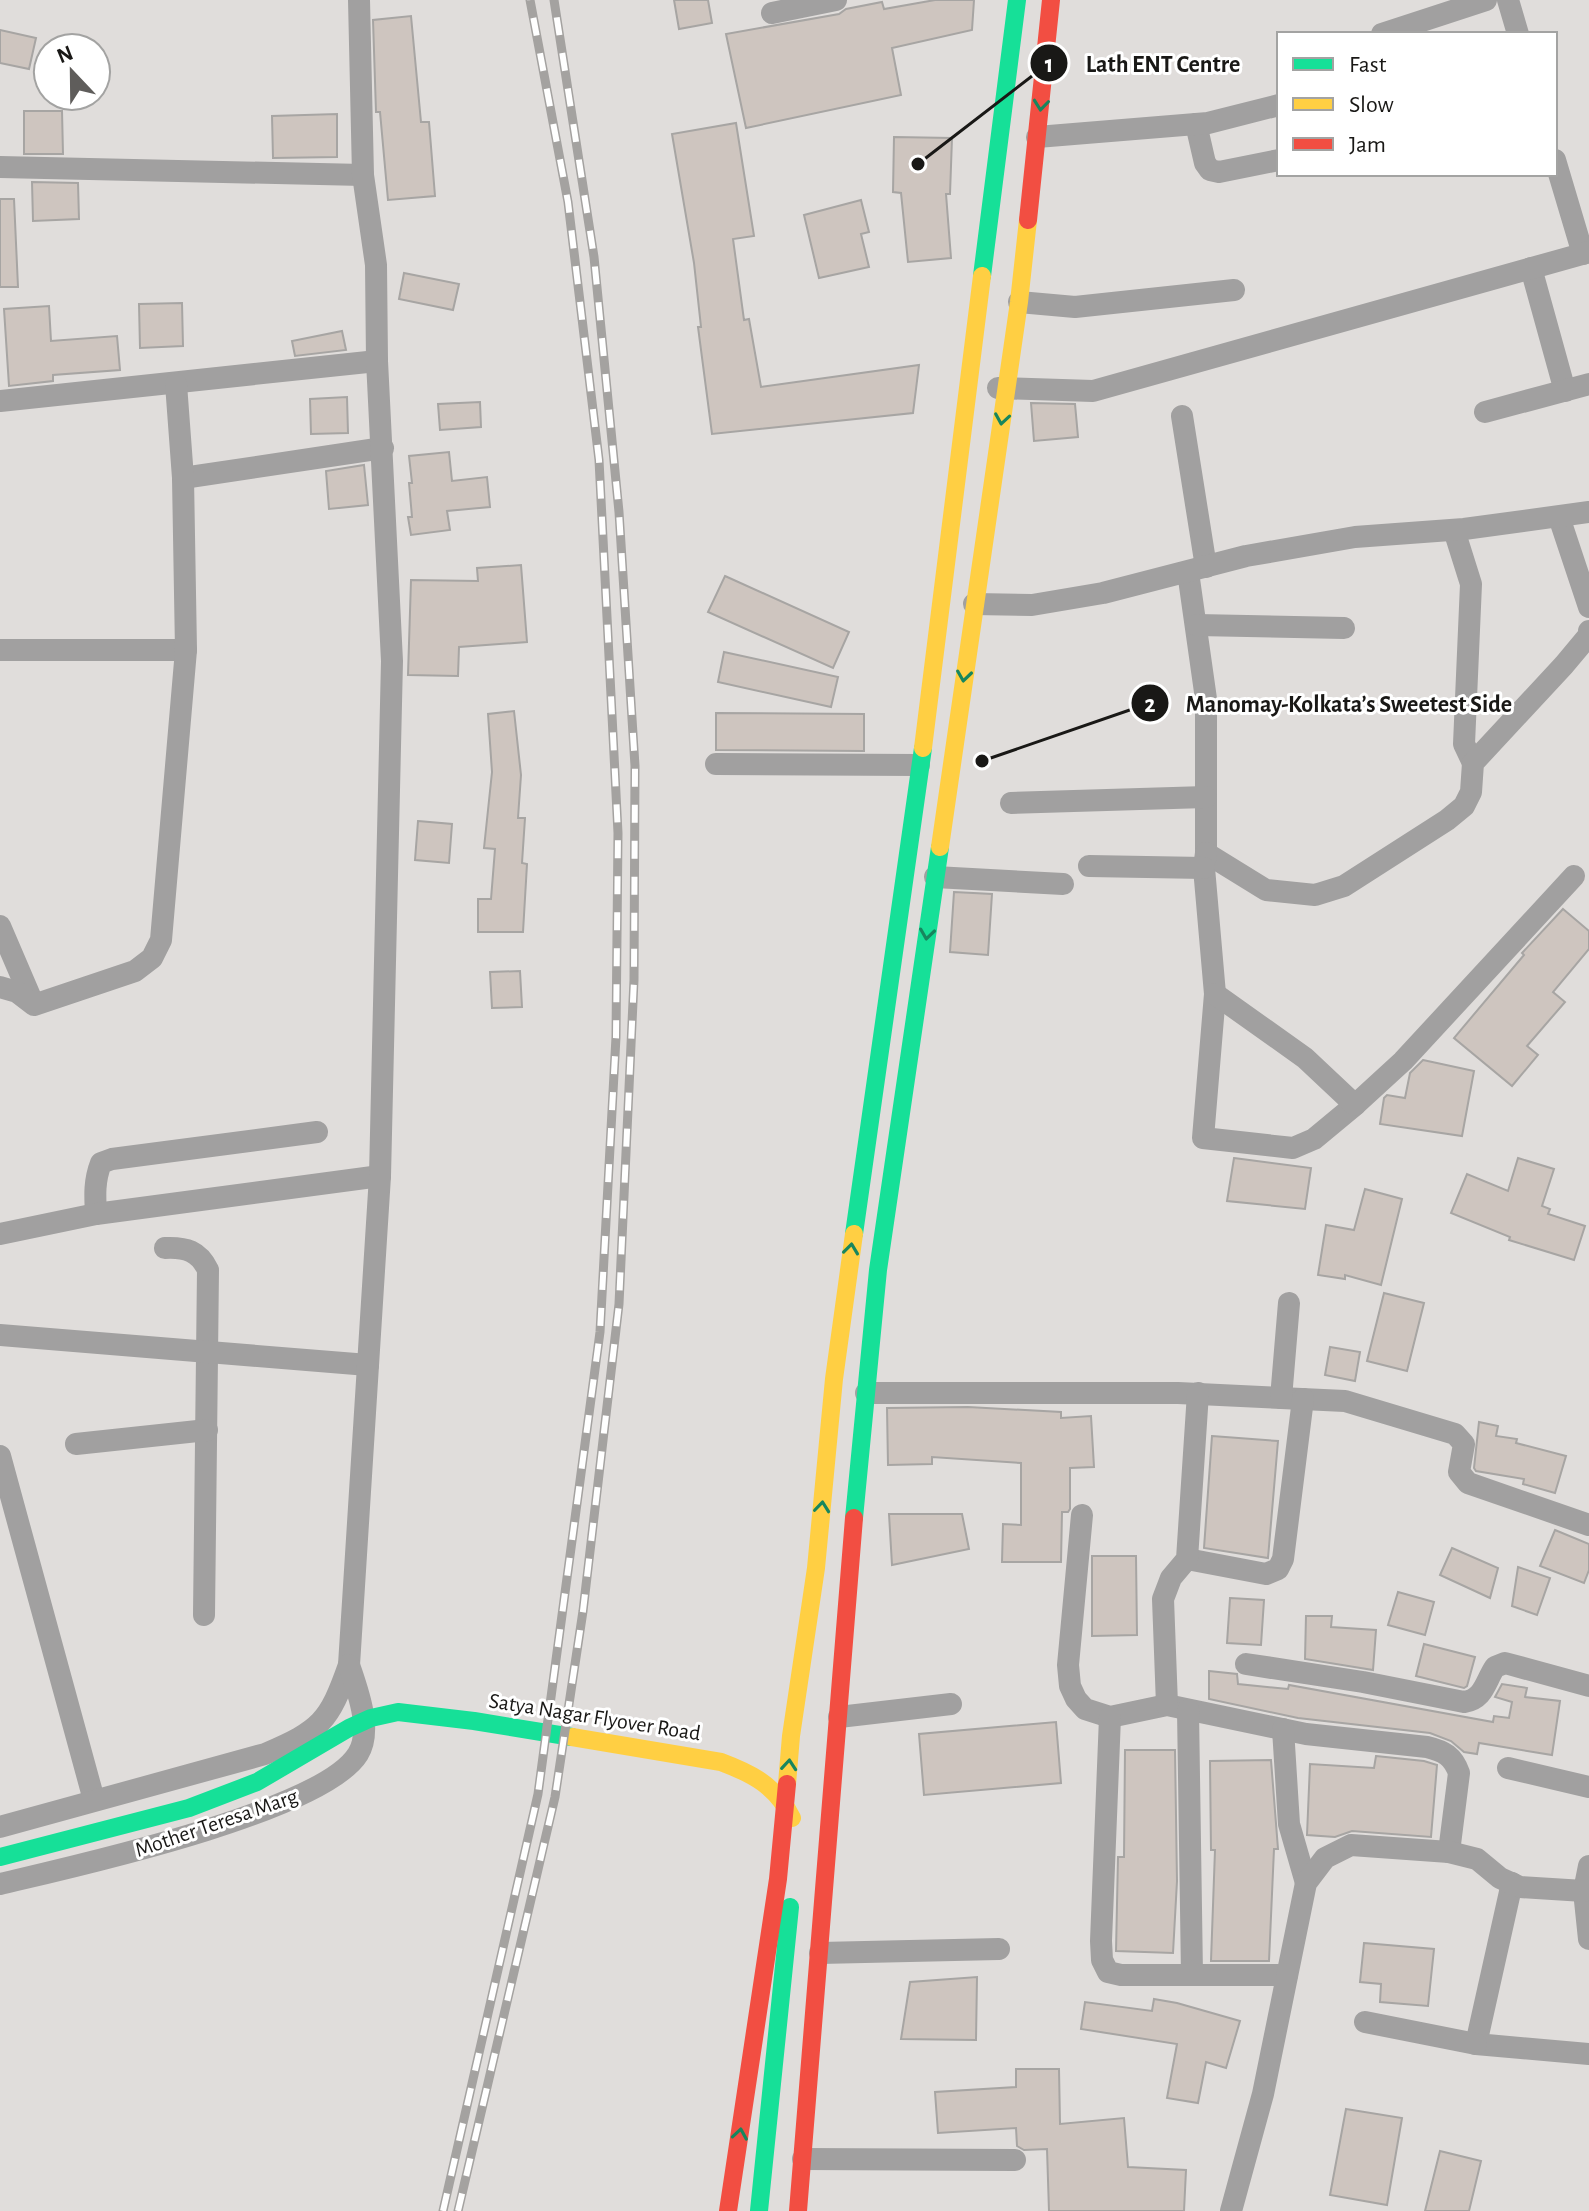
<svg xmlns="http://www.w3.org/2000/svg" width="1589" height="2211" font-family="'Alegreya Sans',sans-serif">
  <rect width="100%" height="100%" fill="#e0dddb"/>
  <g fill="#cec5bf" stroke="#a7a5a3" stroke-width="2">
    <path d="M674 0H708L712 23 679 29Z"/>
    <path d="M935 0H974L972 30 892 48 901 95 746 128 726 34 839 14 846 9 882 2 884 9Z"/>
    <path d="M411 16 421 122H429L435 196 388 200 380 112H376L373 20Z"/>
    <path d="M0 30 36 38 29 69 0 63Z"/>
    <path d="M24 111H62L63 154H24Z"/>
    <path d="M337 114V157L273 158 272 116Z"/>
    <path d="M736 123 754 236 733 239 744 320 749 319 761 387 919 365 913 413 712 434 698 327H701L694 263 672 134Z"/>
    <path d="M894 137 952 138 950 194H946L951 258 908 262 901 193 893 192Z"/>
    <path d="M32 182 78 183 79 219 33 221Z"/>
    <path d="M0 199H14L18 287H0Z"/>
    <path d="M861 200 869 232 861 234 869 267 819 278 804 215Z"/>
    <path d="M404 273 459 284 453 310 399 299Z"/>
    <path d="M182 303 183 346 140 348 139 304Z"/>
    <path d="M49 306 51 341 117 336 120 370 53 375V381L9 386 4 309Z"/>
    <path d="M342 331 346 350 295 356 292 341Z"/>
    <path d="M347 397 348 433 311 434 310 399Z"/>
    <path d="M480 402 481 427 440 430 438 404Z"/>
    <path d="M1031 403 1075 404 1078 437 1034 441Z"/>
    <path d="M449 452 452 481 487 477 490 507 447 511 450 530 411 535 408 517H412L409 483H412L409 456Z"/>
    <path d="M364 465 368 505 329 509 326 471Z"/>
    <path d="M521 565 527 642 459 647 458 676 408 675 411 580 478 581 477 568Z"/>
    <path d="M725 576 849 632 833 668 708 612Z"/>
    <path d="M724 652 838 677 831 707 718 682Z"/>
    <path d="M514 711 521 775 518 818H525L522 863 527 864 523 932H478V899H491L495 849 484 848 492 772 488 714Z"/>
    <path d="M716 713 864 714V751L716 750Z"/>
    <path d="M418 821 452 824 449 863 415 860Z"/>
    <path d="M954 892 992 894 988 955 950 952Z"/>
    <path d="M1563 909 1589 931V949L1553 992 1565 1002 1527 1046 1538 1055 1512 1086 1454 1038 1524 955 1522 953Z"/>
    <path d="M520 971 522 1007 492 1008 490 972Z"/>
    <path d="M1423 1060 1474 1071 1462 1136 1380 1124 1384 1098 1387 1095 1405 1098 1410 1073Z"/>
    <path d="M1234 1158 1311 1168 1305 1209 1227 1201Z"/>
    <path d="M1518 1158 1554 1169 1542 1206 1550 1209 1548 1214 1585 1226 1574 1260 1509 1240 1510 1237 1451 1213 1467 1174 1508 1191Z"/>
    <path d="M1365 1189 1402 1199 1381 1285 1345 1275V1279L1318 1275 1326 1225 1354 1230Z"/>
    <path d="M1384 1293 1424 1303 1407 1371 1367 1361Z"/>
    <path d="M1330 1347 1360 1352 1355 1381 1325 1375Z"/>
    <path d="M968 1407 1061 1412V1418L1091 1416 1094 1467 1070 1468V1509L1068 1512H1062L1061 1562H1002L1003 1524 1021 1525V1463L932 1457V1464L888 1465 887 1408Z"/>
    <path d="M1479 1422 1498 1426 1496 1436 1517 1439 1516 1443 1566 1456 1555 1493 1523 1484 1524 1479 1476 1471 1474 1468Z"/>
    <path d="M1212 1436 1278 1441 1268 1558 1204 1548Z"/>
    <path d="M889 1514H962L969 1549 892 1565Z"/>
    <path d="M1555 1530 1589 1544V1570L1584 1583 1540 1566Z"/>
    <path d="M1452 1548 1498 1568 1490 1598 1440 1575Z"/>
    <path d="M1092 1556H1136L1137 1635 1092 1636Z"/>
    <path d="M1518 1567 1550 1578 1537 1615 1512 1606Z"/>
    <path d="M1398 1592 1434 1602 1425 1635 1388 1625Z"/>
    <path d="M1230 1598 1264 1600 1261 1645 1227 1643Z"/>
    <path d="M1306 1616H1332L1331 1627 1376 1630 1373 1670 1305 1659Z"/>
    <path d="M1424 1644 1475 1657 1467 1686 1464 1688 1416 1676Z"/>
    <path d="M1209 1671 1237 1674 1238 1684 1288 1689 1289 1685 1493 1722 1494 1716 1509 1718 1512 1702 1495 1697 1502 1684 1527 1688 1525 1697 1560 1701 1552 1755 1479 1743 1477 1754 1464 1752 1451 1741 1430 1733 1298 1718 1209 1699Z"/>
    <path d="M1056 1722 1061 1783 924 1795 919 1734Z"/>
    <path d="M1125 1750H1175L1177 1881 1173 1953 1116 1951 1118 1857H1124Z"/>
    <path d="M1376 1756 1424 1761 1437 1765 1431 1837 1352 1831 1335 1837 1307 1835 1310 1764 1374 1768Z"/>
    <path d="M1271 1760 1278 1849H1274L1269 1961H1211L1215 1850H1211L1210 1761Z"/>
    <path d="M1364 1943 1434 1949 1428 2006 1380 2002 1381 1984 1360 1982Z"/>
    <path d="M977 1977 976 2040 901 2039 910 1982Z"/>
    <path d="M1154 1999 1177 2003 1240 2021 1226 2068 1206 2062 1198 2103 1167 2098 1177 2044 1081 2029 1085 2002 1152 2011Z"/>
    <path d="M1016 2069H1059L1060 2124 1124 2118 1128 2167 1186 2170 1184 2211H1049L1047 2149 1024 2150 1017 2146 1016 2128 938 2133 935 2092 1016 2087Z"/>
    <path d="M1346 2109 1402 2118 1387 2205 1330 2195Z"/>
    <path d="M1440 2151 1481 2161 1469 2211H1425Z"/>
  </g>
  <g fill="none" stroke-linecap="round" stroke-linejoin="round">
    <g stroke="#a1a0a0" stroke-width="22">
      <path d="M1508 0 1518 34"/>
      <path d="M772 13 836 0"/>
      <path d="M1382 34 1486 0"/>
      <path d="M1196 124 1205 163 1210 170 1219 172 1279 160"/>
      <path d="M1037 137 1208 123 1279 105"/>
      <path d="M1555 160 1583 254"/>
      <path d="M0 167 363 175"/>
      <path d="M1531 268 1565 391"/>
      <path d="M1019 302 1075 307 1234 290"/>
      <path d="M998 388 1093 391 1589 252"/>
      <path d="M0 401 377 361"/>
      <path d="M1485 412 1589 384"/>
      <path d="M1182 416 1206 567"/>
      <path d="M183 478 383 448"/>
      <path d="M1559 517 1589 607"/>
      <path d="M1454 530 1471 584 1464 744 1473 763"/>
      <path d="M1188 572 1206 699V853L1266 890 1315 895 1344 886 1447 820 1464 806 1471 792 1473 763 1564 665 1589 635V631"/>
      <path d="M974 604 1032 605 1103 593 1246 556 1355 537 1464 529 1589 512"/>
      <path d="M1197 625 1344 628"/>
      <path d="M0 650H186"/>
      <path d="M716 764 919 765"/>
      <path d="M1011 803 1206 797"/>
      <path d="M1206 853 1204 868 1215 994 1203 1138 1293 1148 1314 1139 1355 1105"/>
      <path d="M1089 866 1204 868"/>
      <path d="M935 877 1063 884"/>
      <path d="M0 926 33 1003"/>
      <path d="M0 987 17 992 34 1005 135 971 152 958 161 940 186 650 183 478 176 384"/>
      <path d="M1215 994 1305 1058 1355 1105 1403 1061 1574 876"/>
      <path d="M96 1214C95 1196 94 1181 101 1163L112 1159 317 1132"/>
      <path d="M0 1234 96 1214 380 1176"/>
      <path d="M165 1248C186 1247 199 1251 208 1270L204 1615"/>
      <path d="M0 1335 368 1365"/>
      <path d="M866 1393H1178L1345 1401 1455 1434 1464 1444 1459 1472 1468 1483 1589 1525"/>
      <path d="M1281 1398 1289 1303"/>
      <path d="M76 1444 207 1430"/>
      <path d="M0 1456 94 1800"/>
      <path d="M1082 1515 1068 1665 1070 1686 1076 1699 1085 1709 1110 1717 1167 1705 1306 1734 1427 1747C1444 1751 1453 1756 1459 1773L1449 1852"/>
      <path d="M1187 1559 1266 1574 1278 1569 1283 1559 1303 1399"/>
      <path d="M1246 1664 1363 1682 1464 1702C1484 1699 1485 1682 1495 1667L1505 1663 1589 1686"/>
      <path d="M1167 1705 1163 1599 1171 1578 1187 1559 1198 1393"/>
      <path d="M1188 1710 1192 1975"/>
      <path d="M839 1717 951 1704"/>
      <path d="M1110 1717 1101 1941 1102 1960 1108 1972 1121 1975H1287"/>
      <path d="M1283 1729 1289 1824 1306 1883"/>
      <path d="M1508 1768 1589 1787"/>
      <path d="M0 1827 265 1754C321 1730 329 1722 349 1665L380 1176 392 661 377 361 376 265 363 175 359 0"/>
      <path d="M1512 1883 1476 2044 1589 2054"/>
      <path d="M0 1884C72 1867 322 1812 358 1754 373 1730 357 1689 349 1665"/>
      <path d="M1584 1891 1589 1939"/>
      <path d="M820 1953 999 1949"/>
      <path d="M1365 2022 1476 2044"/>
      <path d="M803 2159 1015 2160"/>
      <path d="M1231 2211 1263 2094 1306 1883 1325 1858 1351 1845 1449 1852 1477 1859 1500 1878 1520 1887 1584 1891 1589 1866"/>
    </g>
    <g stroke="#16e098" stroke-width="18">
      <path d="M982 276 1017 0"/>
      <path d="M854 1234 923 748"/>
      <path d="M854 1518 878 1270 940 847"/>
      <path d="M0 1857 189 1808 257 1782 349 1728 371 1718 398 1712 474 1721 572 1737"/>
      <path d="M759 2211 790 1907"/>
    </g>
    <g stroke="#ffcf43" stroke-width="18">
      <path d="M923 748 982 276"/>
      <path d="M940 847 1019 302 1028 220"/>
      <path d="M572 1737 721 1762C753 1774 776 1786 792 1818"/>
      <path d="M787 1784 791 1736 816 1568 834 1379 854 1234"/>
    </g>
    <g stroke="#f24e42" stroke-width="18">
      <path d="M1028 220 1051 0"/>
      <path d="M728 2211 778 1879 787 1784"/>
      <path d="M798 2211 854 1518"/>
    </g>
    <g stroke="#a4a2a0" stroke-width="9">
      <g id="rail">
        <path d="M443 2211 538 1794 600 1332 616 1037 618 833 599 460 568 202 530 0"/>
        <path d="M458 2211 555 1797 583 1611 619 1304 634 980 635 766 619 512 594 257 554 0"/>
      </g>
    </g>
    <use href="#rail" stroke="#fff" stroke-width="6" stroke-dasharray="18" stroke-linecap="butt"/>
  </g>
  <defs><path id="oneway-chevron" d="M-2-3.5L2.5 0L-2 3.5" fill="none" stroke-width="1.6" stroke-linecap="round" stroke-linejoin="round" transform="scale(2)"/></defs>
  <g stroke="#17865e">
    <use href="#oneway-chevron" transform="translate(1041 105) rotate(96)"/>
    <use href="#oneway-chevron" transform="translate(1002 419) rotate(99)"/>
    <use href="#oneway-chevron" transform="translate(964 676) rotate(98)"/>
    <use href="#oneway-chevron" transform="translate(927 934) rotate(98)"/>
    <use href="#oneway-chevron" transform="translate(851 1249) rotate(-83)"/>
    <use href="#oneway-chevron" transform="translate(822 1507) rotate(-84)"/>
    <use href="#oneway-chevron" transform="translate(789 1765) rotate(-85)"/>
    <use href="#oneway-chevron" transform="translate(740 2134) rotate(-81)"/>
  </g>
  <g text-anchor="middle" stroke-width="6" stroke-linejoin="round" paint-order="stroke">
    <g font-size="22" fill="#191816" stroke="#fff">
      <text transform="translate(595 1716) rotate(9)" y="8">Satya Nagar Flyover Road</text>
      <text transform="translate(216 1822) rotate(-19)" y="8">Mother Teresa Marg</text>
    </g>
  </g>
  <path fill="none" stroke="#191816" stroke-width="3" d="M918 164L1049 63M982 761L1150 703"/>
  <g fill="#191816" stroke="#fff" stroke-width="3">
    <circle cx="918" cy="164" r="8"/>
    <circle cx="982" cy="761" r="8"/>
    <circle cx="1049" cy="63" r="20"/>
    <circle cx="1150" cy="703" r="20"/>
  </g>
  <g font-size="24" text-anchor="middle" font-weight="bold" fill="#fff">
    <text x="1049" y="72">1</text>
    <text x="1150" y="712">2</text>
  </g>
  <g font-size="24" text-anchor="middle" font-weight="bold" fill="#191816" stroke="#fff" stroke-width="6" stroke-linejoin="round" paint-order="stroke">
    <text x="1163" y="72">Lath ENT Centre</text>
    <text x="1349" y="712">Manomay-Kolkata’s Sweetest Side</text>
  </g>
  <rect x="1277" y="32" width="280" height="144" fill="#ffffff" stroke="#a3a3a2" stroke-width="2"/>
  <rect x="1293" y="58" width="40" height="12" fill="#16e098" stroke="#a3a3a2" stroke-width="2"/>
  <text x="1349" y="72" font-size="24" fill="#191816">Fast</text>
  <rect x="1293" y="98" width="40" height="12" fill="#ffcf43" stroke="#a3a3a2" stroke-width="2"/>
  <text x="1349" y="112" font-size="24" fill="#191816">Slow</text>
  <rect x="1293" y="138" width="40" height="12" fill="#f24e42" stroke="#a3a3a2" stroke-width="2"/>
  <text x="1349" y="152" font-size="24" fill="#191816">Jam</text>
  <g transform="translate(72 72) rotate(338)"><circle r="38" fill="#ffffff" stroke="#a3a3a2" stroke-width="2"/>
  <path d="M0-6L14 30L0 20L-14 30Z" fill="#5f5d5b"/>
  <text y="-12" font-size="22" font-weight="bold" text-anchor="middle" fill="#191816">N</text>
  </g>
</svg>
